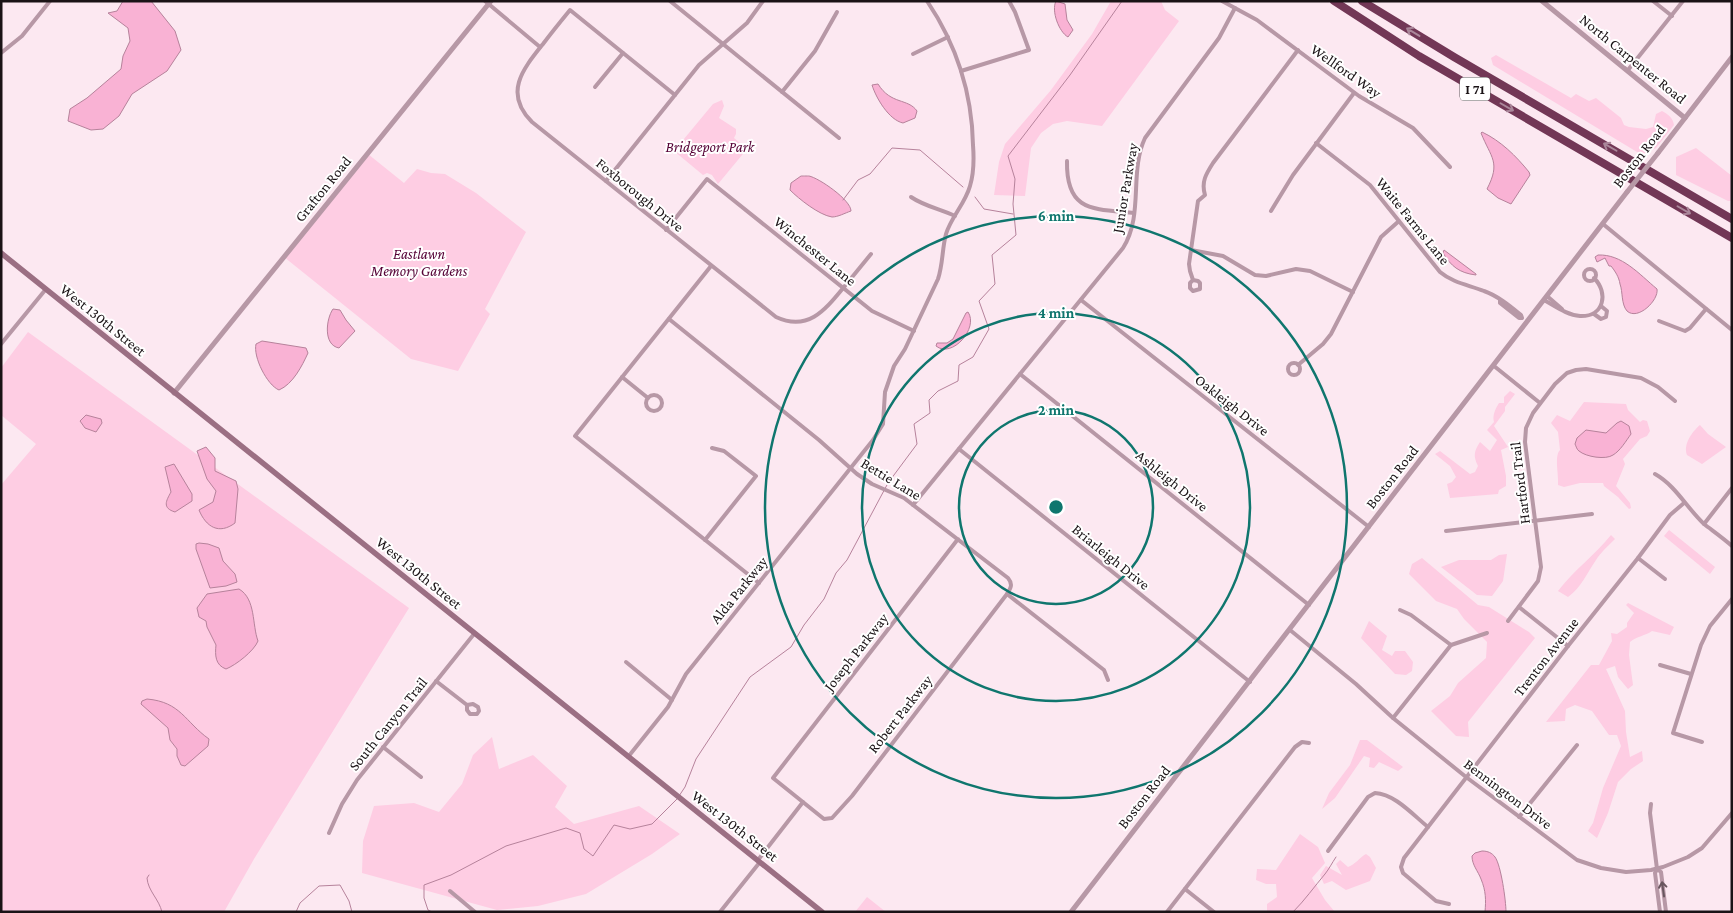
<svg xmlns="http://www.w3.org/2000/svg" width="1733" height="913" font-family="'Crimson Pro',serif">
  <rect width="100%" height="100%" fill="#fce8f1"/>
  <g fill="#fecde3">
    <path d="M1111 1H1161L1165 10 1179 21 1102 126 1067 121 1053 124 1041 133 1031 148 1025 196 994 195 999 162 1005 144 1051 90 1092 34Z"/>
    <path d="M1496 55 1571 98 1576 94 1589 101 1596 98 1621 118 1624 125 1629 127 1646 129 1653 127 1656 114 1662 111C1668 114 1673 118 1674 125L1656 148 1642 155 1493 65 1491 58Z"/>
    <path d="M722 100 724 106 719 118 736 129V134L734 138 747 149 718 184 712 175 707 173 703 175 674 151 713 104Z"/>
    <path d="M1696 148 1732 176V201H1728L1676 175V157Z"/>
    <path d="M368 154 404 183 417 169 431 173 445 174 476 193 526 232 485 309 490 314 458 371 411 359 284 257Z"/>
    <path d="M28 332 409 608 254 859 224 912H1V485L36 444 1 415V368Z"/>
    <path d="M1510 391 1515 394 1505 407V411L1494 426 1508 447 1501 450 1506 476V486L1499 490 1498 494 1450 498 1447 484 1452 482 1456 477 1450 466 1435 454 1440 451 1470 474 1475 472 1478 466C1473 456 1474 451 1480 442L1490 451 1497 440 1487 430 1494 422C1492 415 1496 408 1499 403H1504V397Z"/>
    <path d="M1584 402 1626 404 1628 410 1640 422 1643 420 1647 421 1650 431 1647 436 1640 439 1623 459 1625 464 1616 486 1630 503 1631 508 1629 509 1618 497 1604 486 1603 483H1580L1564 487 1558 485C1559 474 1554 456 1560 450L1558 432 1551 423 1557 415 1570 421Z"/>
    <path d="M1700 425 1708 434 1726 447 1702 464 1687 455C1683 444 1692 432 1700 425Z"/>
    <path d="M1669 530 1715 567 1710 574 1664 536Z"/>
    <path d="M1611 535 1615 539C1609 545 1601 552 1596 560 1587 573 1581 588 1568 597L1558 591C1574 570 1595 555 1611 535Z"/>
    <path d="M1507 554 1503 581 1492 596 1477 595 1441 567 1459 560H1491L1499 555Z"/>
    <path d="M1422 558 1478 605 1489 607 1529 632 1535 638 1468 722 1469 737 1456 736 1431 711 1450 696 1458 683 1486 658 1487 642 1464 619 1457 609 1436 601 1409 574 1412 564Z"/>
    <path d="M1628 603 1674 627 1670 635 1652 631C1645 636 1637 636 1630 642L1629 655 1633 685 1628 689 1618 677 1615 666 1606 669 1625 711 1626 732 1630 757 1642 751 1643 761 1631 769 1618 782 1608 813 1597 838 1588 831 1593 823 1603 788 1621 746 1617 735H1609L1592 711 1575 705 1566 709 1565 721 1546 722 1591 665H1599L1612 641 1611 633 1617 634 1627 627V623L1634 613 1626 605Z"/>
    <path d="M1369 621 1387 636 1382 650 1392 656 1395 651H1405L1413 662 1412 671 1406 675 1395 674 1361 638Z"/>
    <path d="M492 737 499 769 533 755 567 786 555 807 574 824 639 806 680 834 652 854 586 894 538 906 497 910 362 873 363 841 374 806 414 803 439 812 462 784 473 755Z"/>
    <path d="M1360 740H1367L1403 767 1398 771 1379 762 1374 768 1369 767 1370 758 1364 756 1335 798 1322 809 1329 793 1350 765Z"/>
    <path d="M1300 834 1318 847 1325 863 1312 878 1325 900 1335 912H1267V904L1277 897 1276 884H1266L1256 880 1257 869 1276 870Z"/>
    <path d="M1366 854 1370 857 1376 868 1370 881 1346 890 1332 881 1324 884 1320 875 1326 866 1342 875 1336 864 1340 860 1348 867C1356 864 1359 858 1366 854Z"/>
    <path d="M867 897 886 912H855Z"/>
  </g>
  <g fill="#f9b2d4" stroke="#b6829b">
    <path d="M123 1H151L175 31 181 50 167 71 132 94 119 116 103 129 91 130 68 121 70 109 87 98 121 69 123 56 130 41 128 28 108 13 117 11Z"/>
    <path d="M1056 1 1065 4 1067 20 1073 30 1068 37C1059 32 1051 11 1056 1Z"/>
    <path d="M878 84C891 105 908 98 917 111L915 118 903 123C889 120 876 98 872 85Z"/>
    <path d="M1482 132C1501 141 1516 156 1529 172L1530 175 1511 204 1498 198 1487 189C1501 162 1491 158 1481 133Z"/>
    <path d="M801 176C801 176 808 176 809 176 819 178 851 200 851 211 845 213 838 217 832 217 819 215 799 199 790 190L791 183Z"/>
    <path d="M1444 250 1476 274V275C1459 273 1451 266 1443 253Z"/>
    <path d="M1598 255C1622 254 1639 274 1657 289 1659 300 1638 321 1627 311 1621 304 1623 292 1620 284 1619 277 1615 271 1611 266H1609L1605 258 1597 262 1595 257Z"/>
    <path d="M333 309 340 310 346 320 355 331 339 348C323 345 326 319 333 309Z"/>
    <path d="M968 312C979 328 952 359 936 346L937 343H947L953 339 966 313Z"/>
    <path d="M262 341 306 348 308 353C302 366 293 384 279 390 267 385 253 357 256 344Z"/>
    <path d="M86 415 101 419 102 423 96 432 85 428 80 421Z"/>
    <path d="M1621 421 1629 426 1631 434C1626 441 1620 451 1613 455 1606 460 1586 457 1579 451 1577 450 1576 446 1575 444L1577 438 1586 430 1606 433 1617 423Z"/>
    <path d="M206 447 215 458V471L236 481 238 489 235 523C219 535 206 527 199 510L213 502 216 491 207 479 197 451Z"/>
    <path d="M174 464 192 494V501L175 512C162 508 166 501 171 492L165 467Z"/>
    <path d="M199 543 208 544 219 548 223 561 235 574 237 582 226 586 210 588 196 549V544Z"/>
    <path d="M239 589C256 599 252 625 258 641 254 651 236 665 226 669 215 665 215 655 216 645L207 627 206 621 199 617 197 608 207 594Z"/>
    <path d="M147 699C181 702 185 722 209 739L208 746 185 766 181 765 177 756V749L170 740 168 728 141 704 142 701Z"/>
    <path d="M1482 851C1488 851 1492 853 1495 857 1501 865 1506 901 1506 912H1485C1486 900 1486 891 1481 879 1478 871 1472 865 1472 856L1475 853Z"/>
  </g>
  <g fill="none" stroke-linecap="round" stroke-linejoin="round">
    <g stroke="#b6829b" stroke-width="1">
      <path d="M975 197 984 209 1013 214"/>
      <path d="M843 200 858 180 870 174 892 148 920 150 963 187"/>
      <path d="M679 796 685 787 696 759 750 677 791 647 804 625 824 599 836 573 847 560 888 483 917 444 914 424 930 413 929 400 938 391 958 381 959 365 973 357 989 329 979 301 995 284 992 255 1016 235 1013 204 1015 179 1008 156 1070 75 1122 1"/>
      <path d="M149 875 147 878C148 891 159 899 162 912"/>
      <path d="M296 912 300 903 319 886 340 885 349 901 352 912"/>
      <path d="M432 912 428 910 424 898V885L451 875 506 846 566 828 580 833 584 849 593 856 614 825 630 829 652 824 677 799"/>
      <path d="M1293 912C1305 900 1314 887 1325 874 1329 869 1332 863 1336 857"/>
    </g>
    <g stroke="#b798a6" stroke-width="4">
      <path d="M485 1 540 47"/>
      <path d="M670 1 839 138"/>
      <path d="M1222 1 1257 20 1359 96 1413 128 1450 167"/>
      <path d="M1653 1 1672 16"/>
      <path d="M1 53 22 36 50 1"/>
      <path d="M913 54 948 37"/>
      <path d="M1628 70 1683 1"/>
      <path d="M961 71 1029 50 1015 12 1009 1"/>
      <path d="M595 87 623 53"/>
      <path d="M782 92 815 51 837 12"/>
      <path d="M675 95 570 10C561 21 552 32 543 44 523 69 503 93 532 122L776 317C808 332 825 310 844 287 853 276 862 265 871 254"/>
      <path d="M1316 143 1370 185 1440 272C1453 283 1469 285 1484 291 1498 296 1510 306 1521 315L1522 318H1519L1500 303V300"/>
      <path d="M1067 161C1066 212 1093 209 1134 213"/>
      <path d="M606 181 699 65 747 23 763 1"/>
      <path d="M911 197C924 206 940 209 955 216"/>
      <path d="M1271 211 1293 175 1354 93"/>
      <path d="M1603 224 1732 330"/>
      <path d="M666 230 707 179 872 311 914 331"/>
      <path d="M1191 250 1223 256 1255 275 1266 276 1296 269 1310 271 1353 292"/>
      <path d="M711 266 575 436 759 583"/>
      <circle cx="1590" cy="275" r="6"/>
      <path d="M1193 280 1198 281 1200 283V289L1193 291 1190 288V283L1193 280 1190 271 1189 264 1198 201 1205 195C1201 182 1206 174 1213 163L1298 50"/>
      <path d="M1547 296 1562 309"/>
      <path d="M1081 300 1369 527"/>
      <path d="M1544 300C1555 306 1567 315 1580 316 1604 317 1609 293 1594 278"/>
      <path d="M1594 314 1601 319 1606 317 1607 311 1601 306"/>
      <path d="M669 319 819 440 857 474 872 484 904 498 1008 578C1013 584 1011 588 1007 594L852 796 832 818 824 819 773 778 958 539"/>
      <path d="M1659 321 1685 331 1690 328 1706 309"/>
      <path d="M1 344 46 289"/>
      <circle cx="1294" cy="369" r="6"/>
      <path d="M1298 365 1323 344 1331 334 1381 237 1399 221"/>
      <path d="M1494 366 1540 403"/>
      <path d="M1020 374 1309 605"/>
      <path d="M622 377 648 398"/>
      <circle cx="654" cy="403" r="8"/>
      <path d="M959 449 1250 682"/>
      <path d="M1655 474C1675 485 1687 508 1704 524 1713 531 1723 538 1732 546"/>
      <path d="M913 505 1123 248C1144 215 1129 172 1145 138L1219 38 1235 8"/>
      <path d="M1704 524 1732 488"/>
      <path d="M1446 531 1592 514"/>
      <path d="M705 540 756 476 724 451 712 448"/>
      <path d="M1638 558 1665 579"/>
      <path d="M1007 594 1104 670 1108 680"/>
      <path d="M1519 607 1568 646"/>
      <path d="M1400 610 1411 615 1451 645"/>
      <path d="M1508 621 1538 581 1541 567 1525 442 1526 428 1533 413 1555 384 1567 373 1576 370 1586 369 1641 378 1658 387 1675 401"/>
      <path d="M1290 630 1356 684 1393 718 1466 777 1577 860 1601 868 1626 872 1651 870 1663 867 1688 857 1702 848 1732 813"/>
      <path d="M626 662 672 700"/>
      <path d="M1660 665 1691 674"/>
      <path d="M436 681 467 705V710L470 714H477L479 711 478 707 473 704 467 705"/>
      <path d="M1393 718 1451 645 1487 633"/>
      <path d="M1702 742 1673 733 1701 645 1710 626 1732 599"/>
      <path d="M383 747 421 777"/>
      <path d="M628 757 668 707 686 674 873 440 883 424 885 392 894 366 905 349 938 279C943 264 942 249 946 234 951 217 965 204 970 186 974 173 974 158 973 145 972 93 956 44 927 1"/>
      <path d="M1651 804 1650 813 1657 869 1661 872 1666 912"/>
      <path d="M1519 817 1577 745"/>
      <path d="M329 833 342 804 357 780 474 634"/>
      <path d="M1328 851 1368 797 1375 793C1395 794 1413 815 1428 827"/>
      <path d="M758 860 803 802"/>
      <path d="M1657 869 1655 873 1660 912"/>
      <path d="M1185 889 1214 912"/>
      <path d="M450 891 475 912"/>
      <path d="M1449 904 1436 901 1403 873 1401 867 1404 858 1568 646 1638 558 1670 515 1684 503"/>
      <path d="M720 912 760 862"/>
      <path d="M1167 912 1295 747 1302 742 1309 743"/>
    </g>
    <g stroke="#b798a6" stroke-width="5">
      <path d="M1542 1 1685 118"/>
      <path d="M1658 153 1732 57"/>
      <path d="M174 393 491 1"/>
      <path d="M1071 912 1627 192"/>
    </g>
    <path stroke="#9b6f83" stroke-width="5.5" d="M1 253 822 912"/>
    <g stroke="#723756" stroke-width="8">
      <path d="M1334 1 1419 56 1732 238"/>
      <path d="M1362 1 1454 57 1732 219"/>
    </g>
    <path stroke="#b798a6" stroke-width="5" d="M1627 192 1658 153"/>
  </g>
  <defs><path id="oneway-shaft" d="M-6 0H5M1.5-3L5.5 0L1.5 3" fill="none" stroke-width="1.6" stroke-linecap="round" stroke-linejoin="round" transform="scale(1.25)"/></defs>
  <g stroke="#aa879a">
    <use href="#oneway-shaft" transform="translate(1413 32) rotate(-149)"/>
    <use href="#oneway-shaft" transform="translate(1507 107) rotate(30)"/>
    <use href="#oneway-shaft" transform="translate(1610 147) rotate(-150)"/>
    <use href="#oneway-shaft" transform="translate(1684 210) rotate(30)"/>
  </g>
  <use stroke="#68565e" href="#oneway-shaft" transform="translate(1663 889) rotate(-98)"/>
  <g fill="none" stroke="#0f766e" stroke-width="2.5">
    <circle cx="1056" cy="507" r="97"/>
    <circle cx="1056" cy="507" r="194"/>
    <circle cx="1056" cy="507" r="291"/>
  </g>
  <g text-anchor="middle" stroke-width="4" stroke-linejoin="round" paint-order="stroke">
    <rect fill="#fff" stroke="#5f5a5c" stroke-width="1" x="1460" y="77.5" width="30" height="23" rx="4"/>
    <g font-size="14" font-weight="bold" fill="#1a1316">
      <text x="1475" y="94">I 71</text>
    </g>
    <g font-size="15" fill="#1a1316" stroke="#fff">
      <text transform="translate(1633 59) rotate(39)" y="5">North Carpenter Road</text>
      <text transform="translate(1346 71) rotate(35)" y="5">Wellford Way</text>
      <text transform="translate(1639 156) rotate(-52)" y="5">Boston Road</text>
      <text transform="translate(1125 188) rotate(-80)" y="5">Junior Parkway</text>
      <text transform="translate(323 189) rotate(-51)" y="5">Grafton Road</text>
      <text transform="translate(640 195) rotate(39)" y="5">Foxborough Drive</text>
      <text transform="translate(1413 221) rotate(51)" y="5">Waite Farms Lane</text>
      <text transform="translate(815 251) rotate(39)" y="5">Winchester Lane</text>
      <text transform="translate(103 320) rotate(39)" y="5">West 130th Street</text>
      <text transform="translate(1232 405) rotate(38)" y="5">Oakleigh Drive</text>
      <text transform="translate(1392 477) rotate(-52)" y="5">Boston Road</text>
      <text transform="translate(891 479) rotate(31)" y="5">Bettie Lane</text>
      <text transform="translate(1172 481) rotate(39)" y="5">Ashleigh Drive</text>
      <text transform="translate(1520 483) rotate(-97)" y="5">Hartford Trail</text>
      <text transform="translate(1111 557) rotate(39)" y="5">Briarleigh Drive</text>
      <text transform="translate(419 573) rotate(39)" y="5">West 130th Street</text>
      <text transform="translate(739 590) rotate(-51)" y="5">Alda Parkway</text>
      <text transform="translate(856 652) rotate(-52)" y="5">Joseph Parkway</text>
      <text transform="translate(1546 657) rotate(-52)" y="5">Trenton Avenue</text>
      <text transform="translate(900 714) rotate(-52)" y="5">Robert Parkway</text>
      <text transform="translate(388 724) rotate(-51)" y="5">South Canyon Trail</text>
      <text transform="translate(1508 794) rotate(37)" y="5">Bennington Drive</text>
      <text transform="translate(1144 797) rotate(-52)" y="5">Boston Road</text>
      <text transform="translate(735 826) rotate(38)" y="5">West 130th Street</text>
    </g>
    <g font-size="15" font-style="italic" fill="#550236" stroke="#fff">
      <text x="710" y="152">Bridgeport Park</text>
      <text x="419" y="259">Eastlawn<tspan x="419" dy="17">Memory Gardens</tspan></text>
    </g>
  </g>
  <circle cx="1056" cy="507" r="8" fill="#0f766e" stroke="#fff" stroke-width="2.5"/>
  <g font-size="15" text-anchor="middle" font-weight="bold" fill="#0f766e" stroke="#fff" stroke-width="4" stroke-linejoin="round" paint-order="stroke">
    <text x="1056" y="221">6 min</text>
    <text x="1056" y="318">4 min</text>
    <text x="1056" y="415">2 min</text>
  </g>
  <rect width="1733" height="913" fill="none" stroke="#1a1316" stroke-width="5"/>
</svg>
